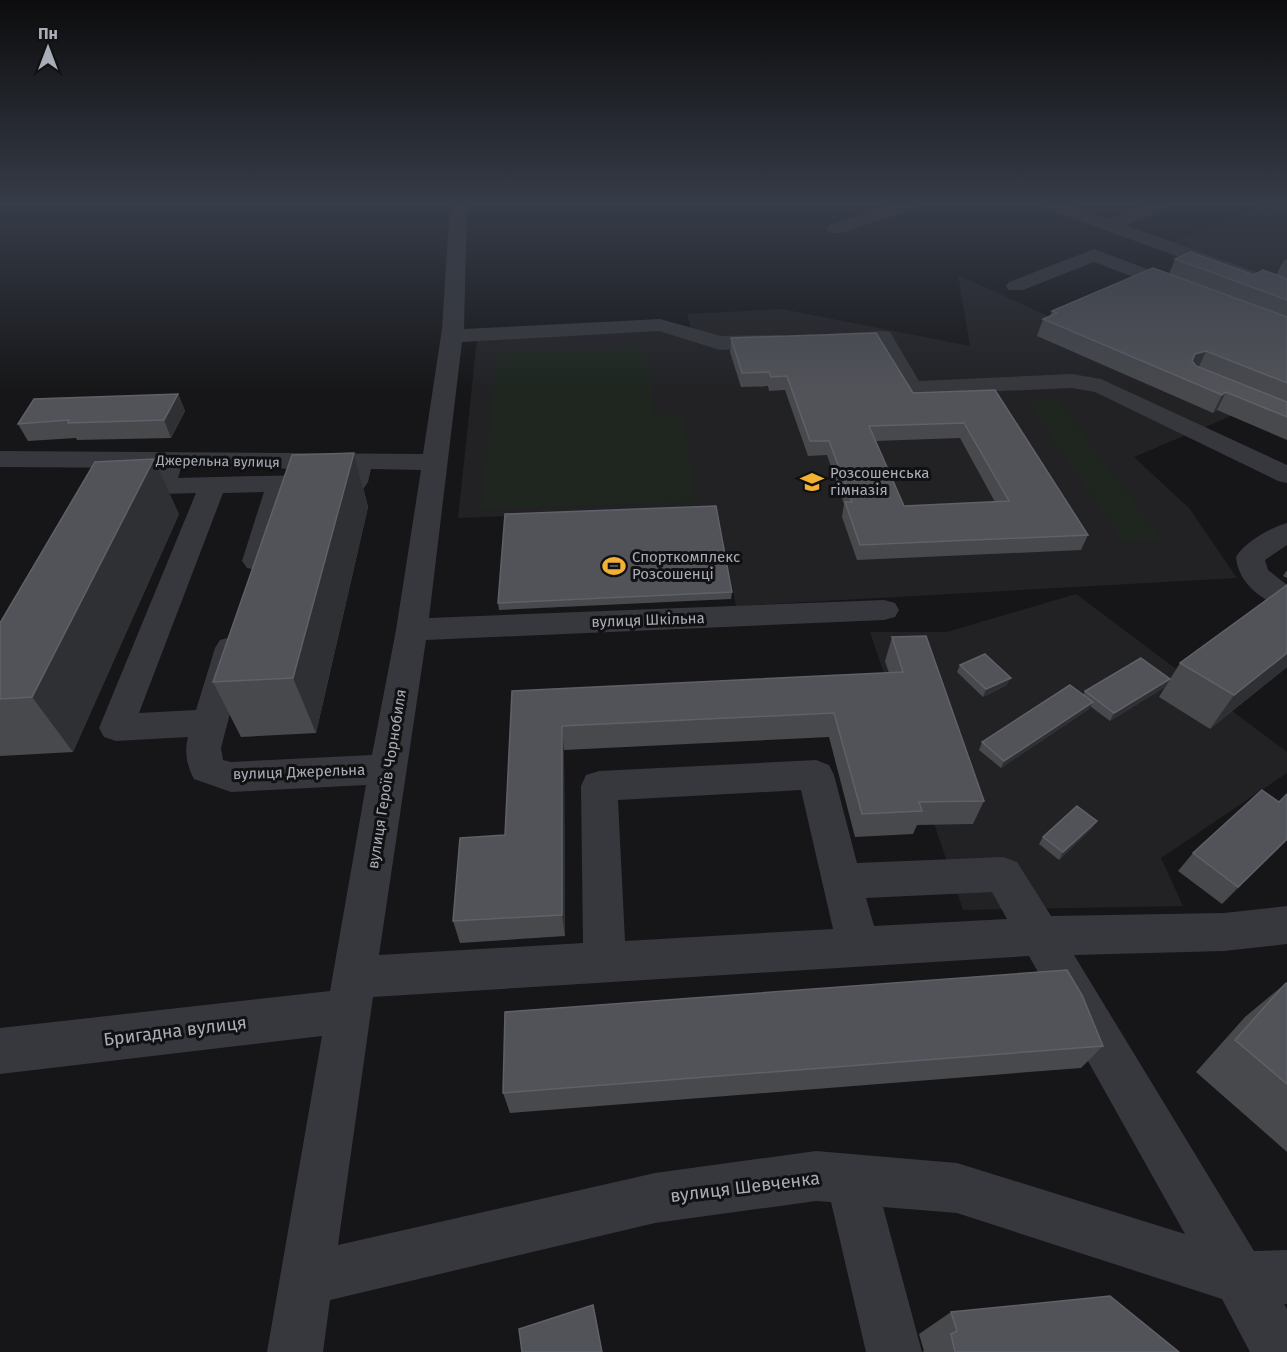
<svg xmlns="http://www.w3.org/2000/svg" width="1287" height="1352" font-family="'Fira Sans',sans-serif">
  <rect width="100%" height="100%" fill="#161618"/>
  <g fill="#222225">
    <path d="M1268 204H1287V284L1173 242Z"/>
    <path d="M958 275 1250 408 1134 457 1189 508 1237 578 736 606 717 508 458 518 477 339 691 329 687 314 782 309 970 346Z"/>
    <path d="M1076 594 1287 752V773L1161 858 1183 906 963 910 870 632H947Z"/>
  </g>
  <g fill="#1e261f">
    <path d="M647 348 654 414H683L696 502 480 509 498 352Z"/>
    <path d="M1058 400 1162 539V540L1122 541 1027 401Z"/>
  </g>
  <g fill="none" stroke-linecap="round" stroke-linejoin="round">
    <g fill="#37383d" fill-rule="evenodd">
      <path d="M450 204H467L464 329 660 319 721 336 777 335 785 336 788 341 785 346 777 347 720 350 659 331 462 342 429 618 884 600 895 603 899 610 895 617 884 620 426 640 379 955 583 943 581 786 586 775 599 771 816 760 829 765 834 775 857 863 1003 857 1017 862 1051 916 1224 913 1287 906V944L1224 951 1074 955 1254 1251 1287 1250V1304H1284L1287 1309V1352H1250L1222 1299 957 1213 883 1207 922 1352H866L831 1202 816 1201 655 1223 330 1300 323 1352H267L322 1036 0 1074V1028L330 991 366 785 231 792 194 779C187 766 184 752 188 737L116 741 104 737 99 728 196 493 163 494 154 492 150 486 155 468 0 467V451L423 454 442 329ZM181 468 345 469 344 474 178 478ZM371 469 421 470 396 630 372 755 231 762 223 760 221 748 247 648 242 640 231 637 220 640 215 648 196 710 139 713 223 493 264 492 242 561 247 568 257 570 267 568 272 561 291 492 355 490 364 488 368 482ZM801 790 833 929 625 941 618 800ZM992 892 1007 919 874 926 866 898ZM1029 956 1185 1234 957 1163 816 1151 655 1173 338 1245 373 997Z"/>
      <path d="M893 204H919L917 208 841 233H829L826 229 829 225Z"/>
      <path d="M1042 204H1066L1108 219 1147 204H1171L1169 208 1125 225 1287 283V296L1044 208Z"/>
      <path d="M1094 249 1189 285 1192 289 1189 293H1175L1094 262 1023 290H1009L1006 286 1009 282Z"/>
      <path d="M882 331 890 332 919 381 1072 374 1101 379 1287 465V483L1278 481 1095 392 1072 388 912 395 904 393 875 344 835 345 827 344 824 339 827 334Z"/>
      <path d="M1287 523V545L1265 560 1268 570 1287 585V609C1263 602 1238 583 1236 557 1245 542 1270 528 1287 523Z"/>
    </g>
  </g>
  <g fill="#47494d" fill-rule="evenodd">
    <path d="M1175 259 1254 275H1276L1284 260 1287 259V440L1217 410 1213 413 1037 336 1043 319 1050 316 1052 311 1169 274Z"/>
    <path d="M731 338 913 393 995 390 1088 535 1081 550 857 560 842 517 844 504 827 455 808 456 785 390 769 391 768 386 741 387 730 352ZM960 438 995 502 904 506 875 441Z"/>
    <path d="M178 394 185 411 171 438 77 440 76 438 28 441 18 424Z"/>
    <path d="M354 453 368 507 316 733 241 737 213 682Z"/>
    <path d="M179 514 73 752 0 756V623Z"/>
    <path d="M1287 570V578L1283 576Z"/>
    <path d="M1287 585V667L1210 729 1159 697 1180 663Z"/>
    <path d="M732 592 731 599 499 610 498 603Z"/>
    <path d="M892 637 984 801 973 824 917 825 913 834 855 837 829 737 564 750 565 936 460 943 453 921 505 835 512 691 889 673 885 661Z"/>
    <path d="M960 665 1007 685 983 697 957 672Z"/>
    <path d="M1165 687 1110 721 1090 706 1089 709 1001 768 979 750 982 742 1083 695 1085 691Z"/>
    <path d="M1279 802 1287 840 1222 904 1178 871 1193 853Z"/>
    <path d="M1097 821 1092 828 1059 860 1039 844 1043 837Z"/>
    <path d="M1286 983 1287 984V1152L1196 1072 1245 1017Z"/>
    <path d="M1103 1046 1081 1068 510 1113 503 1093Z"/>
    <path d="M951 1312 1179 1352H922L924 1351 919 1334Z"/>
  </g>
  <g fill="#2f3033">
    <path d="M1206 351 1198 369 1187 372 1195 354Z"/>
    <path d="M1226 392 1217 410 1213 413 1222 395Z"/>
    <path d="M178 394 185 411 171 438 164 420Z"/>
    <path d="M354 453 368 507 316 733 293 678Z"/>
    <path d="M154 459 179 514 73 752 32 697Z"/>
    <path d="M1287 653V667L1210 729 1234 695Z"/>
    <path d="M1011 678 1007 685 983 697 986 689Z"/>
    <path d="M1170 679 1165 687 1110 721 1114 713Z"/>
    <path d="M1093 702 1089 709 1001 768 1004 761Z"/>
    <path d="M562 726 564 750 565 936 562 915Z"/>
    <path d="M1097 821 1092 828 1059 860 1063 852Z"/>
    <path d="M1287 839V840L1222 904 1238 887Z"/>
  </g>
  <g fill="#525359" stroke="#5f6168" stroke-width="1.5" fill-rule="evenodd">
    <path d="M1190 252 1254 275 1263 270 1287 279V300L1175 259Z"/>
    <path d="M1153 268 1287 317V383L1206 351 1195 354 1192 361 1196 366 1287 402V417L1226 392 1222 395 1043 319 1057 313 1052 311Z"/>
    <path d="M876 333 913 393 995 390 1088 535 860 545 845 502H852L829 441H810L787 376 771 377 769 372 742 373 731 338ZM964 423 1009 501 904 506 869 426Z"/>
    <path d="M178 394 164 420 68 423 69 420 18 424 34 399Z"/>
    <path d="M354 453 293 678 213 682 292 455Z"/>
    <path d="M154 459 32 697 0 699V623L95 462Z"/>
    <path d="M716 506 732 592 498 603 505 514Z"/>
    <path d="M1287 585V653L1234 695 1180 663Z"/>
    <path d="M926 636 984 801 919 802 922 811 862 814 834 713 562 726V915L453 921 460 838 505 835 512 691 903 672 892 637Z"/>
    <path d="M985 654 1011 678 986 689 960 665Z"/>
    <path d="M1141 658 1170 679 1114 713 1085 691Z"/>
    <path d="M1070 685 1093 702 1004 761 982 742Z"/>
    <path d="M1262 790 1279 802 1287 794V839L1238 887 1193 853Z"/>
    <path d="M1077 806 1097 821 1063 852 1043 837Z"/>
    <path d="M1067 970 1082 995 1103 1046 503 1093 505 1012Z"/>
    <path d="M1286 983 1287 984V1084L1235 1040Z"/>
    <path d="M1110 1296 1179 1352H955L951 1334 957 1331 951 1312Z"/>
    <path d="M593 1305 602 1352H522L519 1329Z"/>
  </g>
  <linearGradient id="sky" x2="0" y2="1"><stop stop-color="#0c0c0d"/><stop offset="0.52" stop-color="#363c48"/><stop offset="1" stop-color="#363c48" stop-opacity="0"/></linearGradient>
  <rect width="1287" height="393" fill="url(#sky)"/>
  <defs>
    <g id="school-bare" transform="scale(1.8)"><path d="M0-5L7-2L0 1L-7-2ZM-4 1L0 2.5L4 1V4Q0 6-4 4Z" fill="#f2b134" stroke="#111113" stroke-width="2.5" paint-order="stroke"/></g>
    <g id="stadium-bare" transform="scale(1.8)"><path d="M0-5a6.5 5 0 1 0 0 10a6.5 5 0 1 0 0-10ZM-3.5-1.8h7v3.6h-7Z" fill="#f2b134" stroke="#111113" stroke-width="2.5" paint-order="stroke"/></g>
  </defs>
  <g fill-rule="evenodd">
    <use href="#school-bare" x="812" y="482"/>
    <use href="#stadium-bare" x="614" y="566"/>
  </g>
  <g text-anchor="middle" stroke-width="6" stroke-linejoin="round" paint-order="stroke">
    <g font-size="14" fill="#a8adb8" stroke="#111113">
      <text transform="translate(218 461) rotate(1)" y="5">Джерельна вулиця</text>
    </g>
    <g font-size="15" fill="#a8adb8" stroke="#111113" text-anchor="start">
      <text x="830" y="478">Розсошенська<tspan x="830" dy="17">гімназія</tspan></text>
      <text x="632" y="562">Спорткомплекс<tspan x="632" dy="17">Розсошенці</tspan></text>
    </g>
    <g font-size="15" fill="#a8adb8" stroke="#111113">
      <text transform="translate(648 620) rotate(-2)" y="5">вулиця Шкільна</text>
      <text transform="translate(299 772) rotate(-2)" y="5">вулиця Джерельна</text>
      <text transform="translate(387 779) rotate(-81)" y="5">вулиця Героїв Чорнобиля</text>
    </g>
    <g font-size="18" fill="#a8adb8" stroke="#111113">
      <text transform="translate(175 1031) rotate(-7)" y="6">Бригадна вулиця</text>
      <text transform="translate(745 1187) rotate(-7)" y="6">вулиця Шевченка</text>
    </g>
  </g>
  <g transform="translate(48 48)" stroke="#111113" stroke-width="4.5" paint-order="stroke">
  <path d="M0-4.5L10 22L0 15L-10 22Z" fill="#a8adb8"/>
  <text y="-9" font-size="16" font-weight="bold" text-anchor="middle" fill="#a8adb8">Пн</text>
  </g>
</svg>
